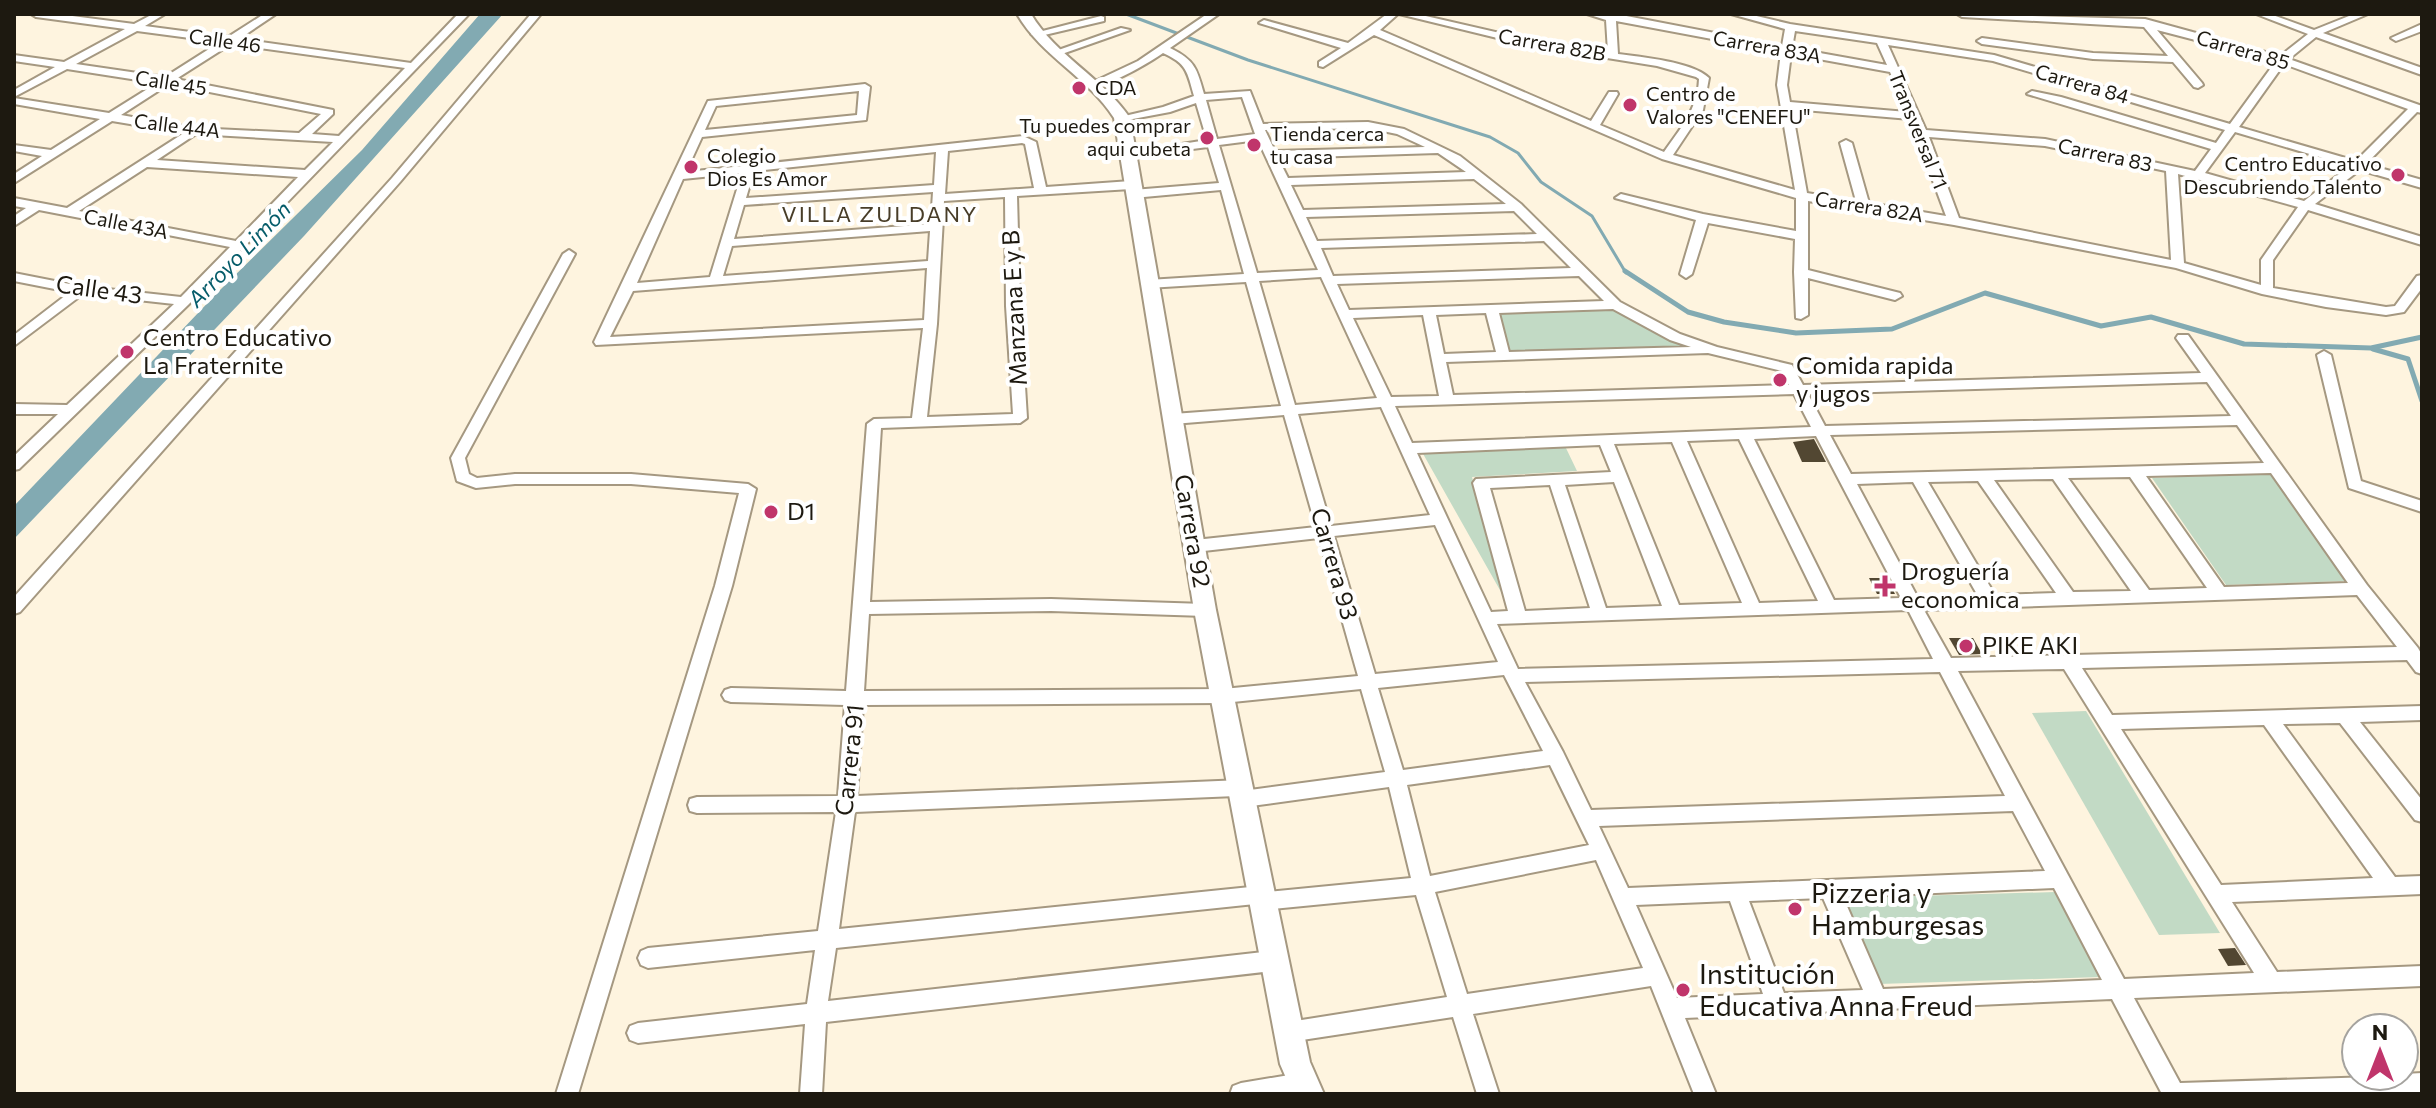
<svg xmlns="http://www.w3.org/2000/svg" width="2436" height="1108" font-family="Commissioner,sans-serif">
  <rect width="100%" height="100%" fill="#fef4df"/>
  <g fill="#c2dac5">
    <path d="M1614 308 1696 347 1510 352 1496 311Z"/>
    <path d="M1565 446 1577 471 1472 477 1505 599 1422 452Z"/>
    <path d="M2274 473 2349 581 2226 585 2152 478Z"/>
    <path d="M2086 711 2220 933 2159 935 2032 713Z"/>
    <path d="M2055 892 2100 977 1879 984 1844 898Z"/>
  </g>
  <path fill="#82aab2" d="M480 14H503L304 236 14 539V506L219 291 362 150Z"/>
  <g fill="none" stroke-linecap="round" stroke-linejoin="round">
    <path stroke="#82aab2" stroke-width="3" d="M1126 14 1248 60 1490 137 1518 153 1541 182 1592 216 1626 273"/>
    <g stroke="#82aab2" stroke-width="5">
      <path d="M1625 271 1688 312 1724 322 1796 333 1892 329 1985 293 2101 326 2151 317 2244 344 2371 348 2422 337"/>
      <path d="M2373 349 2408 359 2422 401"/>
    </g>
  </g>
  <g fill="#524732">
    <path d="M1814 439 1826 462H1802L1793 442Z"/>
    <path d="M1869 578H1887L1895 594H1877Z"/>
    <path d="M1949 638H1973L1982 654 1959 655Z"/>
    <path d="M2235 948 2246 965 2228 966 2218 949Z"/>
  </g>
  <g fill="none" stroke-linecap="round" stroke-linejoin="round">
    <g stroke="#a59881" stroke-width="4">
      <g id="street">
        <path d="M31 14H57L134 24 153 14H165L145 26 228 37 264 14H276L239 39 411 63 458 14H469L189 304 19 469 14 470V456L58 414H14V404L67 405 174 304 83 294 14 346V335L70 292 14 281V273L80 286 181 297 230 247 39 210 14 226V216L26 208 14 206V198L67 208 184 133 112 121 14 183V174L42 156 14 151V145L51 150 100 119 14 104V98L109 113 157 83 67 69 14 97V90L55 67 14 61V55L64 62 125 29 36 17ZM137 31 220 42 165 77 76 64ZM231 44 405 68 339 136 312 134 333 114V110L176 79ZM169 84 321 114 299 133 194 128 121 115ZM196 134 333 142 305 170 157 160ZM147 167 298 177 236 241 79 211Z"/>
        <path d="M531 14H541L400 182 20 612 14 614V597L392 178Z"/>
        <path d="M1207 14H1219L1170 48C1195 60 1197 69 1204 94L1250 91 1263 124 1368 122 1404 129 1460 156 1521 204 1620 302 1680 334 1717 347 1792 365 1803 385 2201 373 2176 338 2178 335H2188L2367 585 2418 648 2422 655V674L2416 672 2407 660 2082 668 2112 715 2422 706V720L2360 722 2422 800V822L2415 820 2340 723 2283 724 2395 877 2422 876V894L2232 902 2277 972 2422 966V986L2134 998 2180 1083 2404 1076V1074L2422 1073V1094H2162L2112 999 1685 1018 1716 1094H1694L1651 986 1473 1014 1499 1094H1477L1453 1017 1289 1042 1281 1039 1278 1032 1281 1025 1289 1022 1447 997 1416 895 1263 910 1255 904 836 948 828 1001 1273 951 1280 954 1283 961 1280 968 1273 971 826 1022 822 1094H800L805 1024 638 1043 630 1040 627 1033 630 1026 638 1023 807 1004 815 950 648 968 641 965 638 958 641 951 648 948 818 931 836 812 697 813 690 811 688 805 690 799 697 797 838 796 845 705 731 702 725 700 722 695 725 690 731 688 846 691 867 424 874 419 912 418 923 328 596 345 594 342 708 101 865 84 870 87 866 120 702 137 686 172 1023 136 1036 142 1046 187 1131 181 1137 185 1131 189 1017 196 1020 306 1027 418 1020 423 881 428 870 602 1051 599 1205 604 1211 606 1213 610 1211 614 1205 616 1051 611 869 614 864 691 1223 689 1358 676 1319 538 1195 552 1187 546 1195 540 1316 527 1284 415 1173 424 1166 419 1173 414 1281 406 1246 282 1148 288 1142 284 1148 280 1244 274 1221 190 1133 198 1127 194 1133 190 1219 183 1208 147 1169 152 1163 149 1169 146 1207 140 1196 103 1170 112 1122 121 1116 118 1163 107 1194 96C1187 71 1187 64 1163 53 1150 62 1101 92 1089 84L1138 61ZM859 91 857 115 705 130 716 106ZM1242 97 1255 134 1217 139 1206 100ZM1368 128 1397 134 1425 147 1275 151 1265 130ZM1258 140 1318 270 1257 273 1219 145ZM1022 143 1025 144 1034 188 945 194 948 151ZM936 152 934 185 746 198 754 171ZM1438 153 1466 172 1288 178 1278 158ZM742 173 710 277 637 283 683 179ZM1474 179 1506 204 1303 210 1291 185ZM933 192 931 224 734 239 744 205ZM1005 197 1006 306 1013 414 927 417 937 324 944 201ZM1514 211 1537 234 1317 241 1306 217ZM930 231 928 261 723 276 732 246ZM1544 241 1571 268 1333 276 1321 248ZM927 268 924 320 610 337 633 291ZM1579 276 1604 301 1349 310 1337 284ZM1321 277 1377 398 1295 405 1259 281ZM1613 309 1670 340 1691 347 1509 352 1499 313ZM1486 313 1496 352 1444 354 1436 315ZM1423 315 1439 396 1391 397 1353 318ZM1708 353 1782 371 1789 385 1453 395 1446 362ZM2207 382 2231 416 1825 426 1808 394ZM1794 394 1811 427 1412 443 1395 406ZM1381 407 1430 515 1331 526 1298 414ZM2237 425 2264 463 1851 474 1830 435ZM1816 436 1901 598 1834 600 1754 439ZM1739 439 1818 601 1759 603 1687 441ZM1672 442 1742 603 1679 605 1614 444ZM1600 445 1611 472 1476 479 1473 483 1508 611 1491 612 1417 453ZM2271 473 2348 583 2224 587 2146 476ZM2130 477 2207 588 2149 590 2068 478ZM2053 479 2131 591 2073 592 1994 480ZM1978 481 2056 593 1995 595 1928 482ZM1614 482 1662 606 1606 608 1565 485ZM1913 482 1978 596 1918 598 1857 484ZM1550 485 1590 608 1525 611 1490 488ZM1435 525 1498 662 1375 674 1334 536ZM2357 595 2397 647 1951 658 1924 610ZM1908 610 1933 659 1518 669 1497 624ZM2064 669 2254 973 2124 979 1958 671ZM1940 672 2005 796 1591 810 1563 752 1525 682ZM1504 675 1543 751 1403 770 1378 688ZM1361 689 1385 772 1250 790 1249 782 1242 780 857 796 863 705 1223 703ZM2264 725 2373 878 2221 885 2121 729ZM1550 765 1589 845 1430 876 1407 785ZM1389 787 1411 878 1268 892 1260 886 839 929 855 812 1236 796 1237 805 1244 807ZM2013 811 2045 871 1628 888 1599 826ZM1596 860 1643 968 1467 994 1435 892ZM2054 888 2102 980 1883 989 1843 897ZM1823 898 1863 990 1784 993 1749 901ZM1730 901 1763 994 1677 998 1636 905Z"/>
        <path d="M1387 14H1398L1380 30 1591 121 1609 92H1617L1618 94 1600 125 1664 152C1680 129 1698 109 1699 79L1696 77 1657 66 1526 45 1399 14H1417L1526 39 1608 52 1606 20 1587 14H1616L1782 46 1785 29 1731 14H1748L1790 24 1994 55 2230 124 2276 61 2157 30 2202 83 2203 85 2198 88 2194 87 2173 62 2093 59 1982 44 1977 41 1982 38 2093 53 2168 56 2144 27 1962 17 1957 14 2145 19 2280 56 2308 34 2256 14H2270L2314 30 2354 14H2368L2323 33 2422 68V75L2316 37 2289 59 2422 106V113L2417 112 2366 164 2422 180V188L2360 170 2315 204 2422 237V245L2308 210 2273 260V288L2386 307 2395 306 2417 276 2422 275V288L2404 312 2386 315 2326 307 2262 294 2176 268 1954 225 1808 201V270L1900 293 1902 296 1895 300 1808 278V315L1801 319 1796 318 1794 272 1795 239 1708 223 1692 274 1686 278 1680 274 1696 220 1615 198 1621 194 1703 214 1796 231V198L1662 159 1374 35 1323 67 1319 66V62L1341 48 1259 23 1264 20 1348 43ZM1616 21 1781 52 1777 85 1795 190 1673 155 1703 110 1709 78C1693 62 1642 57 1618 54ZM1795 31 1877 43 1887 65 1792 48ZM1888 45 1993 61 2225 130 2216 143 2061 97 2032 91 2027 94 2211 149 2195 171 2045 139 1926 130ZM1791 54 1890 72 1907 112 1790 102 1787 85ZM2284 64 2408 109 2356 161 2239 127ZM1792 109 1910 119 1946 216 1869 203 1852 143 1846 140 1840 143 1856 201 1807 193ZM2235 132 2350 166 2304 201 2205 173ZM1929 137 2045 146 2166 171 2171 260 1959 218ZM2178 174 2298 207 2261 260V285L2184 263Z"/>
        <path d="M1101 16 1104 17V21L1036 37 1031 34Z"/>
        <path d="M2422 24V31L2396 41 2391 38Z"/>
        <path d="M1121 28 1130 30 1059 55 1050 53Z"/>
        <path d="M569 250 575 254 465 458 469 474 477 478 515 474H631L748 484 756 489 732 586 578 1094H556L715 586 739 493 631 484H515L476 488 457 481 451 458 563 254Z"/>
        <path d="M2324 351 2331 355 2361 481 2422 501V512L2349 488 2317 355Z"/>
        <path d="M1301 1073 1309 1076 1312 1084 1309 1092 1303 1094H1230L1233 1086 1241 1083Z"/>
      </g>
    </g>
    <g stroke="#a59881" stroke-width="4">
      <path id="secondary" d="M1017 14H1031C1056 56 1102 77 1130 118L1216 610 1310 1062 1324 1094H1293L1280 1064 1194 610 1114 118C1088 77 1042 57 1017 14Z"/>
    </g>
    <use href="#street" fill="#fff" fill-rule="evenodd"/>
    <use href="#secondary" fill="#fff" fill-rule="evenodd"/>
  </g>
  <g fill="#c0356b" stroke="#fff" stroke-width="3">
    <circle cx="1079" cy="88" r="8"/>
    <circle cx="1630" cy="105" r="8"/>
    <circle cx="1207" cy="138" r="8"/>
    <circle cx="1254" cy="145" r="8"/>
    <circle cx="691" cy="167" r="8"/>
    <circle cx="2398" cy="175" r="8"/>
    <circle cx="127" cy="352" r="8"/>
    <circle cx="1780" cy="380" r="8"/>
    <circle cx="771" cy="512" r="8"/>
    <path d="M1881 574h8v8h8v8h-8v8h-8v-8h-8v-8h8z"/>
    <circle cx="1966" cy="646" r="8"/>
    <circle cx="1795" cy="909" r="8"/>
    <circle cx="1683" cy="990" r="8"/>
  </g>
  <g text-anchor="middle" stroke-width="8" stroke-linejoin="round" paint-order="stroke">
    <g font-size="20" fill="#1d1910" stroke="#fff">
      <text transform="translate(225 41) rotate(8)" y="7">Calle 46</text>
      <text transform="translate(1552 45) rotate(10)" y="7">Carrera 82B</text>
      <text transform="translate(1767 47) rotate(10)" y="7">Carrera 83A</text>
      <text transform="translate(2243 50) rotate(16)" y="7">Carrera 85</text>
      <text transform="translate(171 83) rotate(9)" y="7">Calle 45</text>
      <text transform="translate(2082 84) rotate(16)" y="7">Carrera 84</text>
      <text transform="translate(177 126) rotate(7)" y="7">Calle 44A</text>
      <text transform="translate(1918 130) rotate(68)" y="7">Transversal 71</text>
      <text transform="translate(2105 155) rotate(12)" y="7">Carrera 83</text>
      <text transform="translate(1869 207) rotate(9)" y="7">Carrera 82A</text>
      <text transform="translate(126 224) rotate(11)" y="7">Calle 43A</text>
    </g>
    <g font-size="20" fill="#1d1910" stroke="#fff" text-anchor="start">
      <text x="1095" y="95">CDA</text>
      <text x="1646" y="101">Centro de<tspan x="1646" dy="23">Valores "CENEFU"</tspan></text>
      <text x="1191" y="133" text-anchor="end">Tu puedes comprar<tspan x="1191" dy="23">aqui cubeta</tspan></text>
      <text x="1270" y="141">Tienda cerca<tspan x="1270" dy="23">tu casa</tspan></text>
      <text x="707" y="163">Colegio<tspan x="707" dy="23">Dios Es Amor</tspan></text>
      <text x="2382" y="171" text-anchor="end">Centro Educativo<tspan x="2382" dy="23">Descubriendo Talento</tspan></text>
    </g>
    <g font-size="22" letter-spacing="2" fill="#483d28" stroke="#fff">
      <text x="880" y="222">VILLA ZULDANY</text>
    </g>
    <g font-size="22" font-style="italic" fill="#055c6a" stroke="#fff">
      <text transform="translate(239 254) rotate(-46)" y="8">Arroyo Limón</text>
    </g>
    <g font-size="24" fill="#1d1910" stroke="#fff">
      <text transform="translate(99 290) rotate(8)" y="8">Calle 43</text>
      <text transform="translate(1015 308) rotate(-93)" y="8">Manzana E y B</text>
      <text transform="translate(1192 531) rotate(80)" y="8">Carrera 92</text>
      <text transform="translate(1334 564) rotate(74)" y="8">Carrera 93</text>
      <text transform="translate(850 760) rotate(-84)" y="8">Carrera 91</text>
    </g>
    <g font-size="24" fill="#1d1910" stroke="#fff" text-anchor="start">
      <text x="143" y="346">Centro Educativo<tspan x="143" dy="28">La Fraternite</tspan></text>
      <text x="1796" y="374">Comida rapida<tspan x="1796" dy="28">y jugos</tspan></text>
      <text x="787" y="520">D1</text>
      <text x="1901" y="580">Droguería<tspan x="1901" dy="28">economica</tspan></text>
      <text x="1982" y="654">PIKE AKI</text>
    </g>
    <g font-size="28" fill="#1d1910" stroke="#fff" text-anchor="start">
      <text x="1811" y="903">Pizzeria y<tspan x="1811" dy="32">Hamburgesas</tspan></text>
      <text x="1699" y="984">Institución<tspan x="1699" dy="32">Educativa Anna Freud</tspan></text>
    </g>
  </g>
  <rect width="2436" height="1108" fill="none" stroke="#1d1910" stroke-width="32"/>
  <g transform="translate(2380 1052)"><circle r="38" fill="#ffffff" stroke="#a5a39f" stroke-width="2"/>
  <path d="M0-6L14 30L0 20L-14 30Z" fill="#c0356b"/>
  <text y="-12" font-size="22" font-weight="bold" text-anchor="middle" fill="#1d1910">N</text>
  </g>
</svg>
